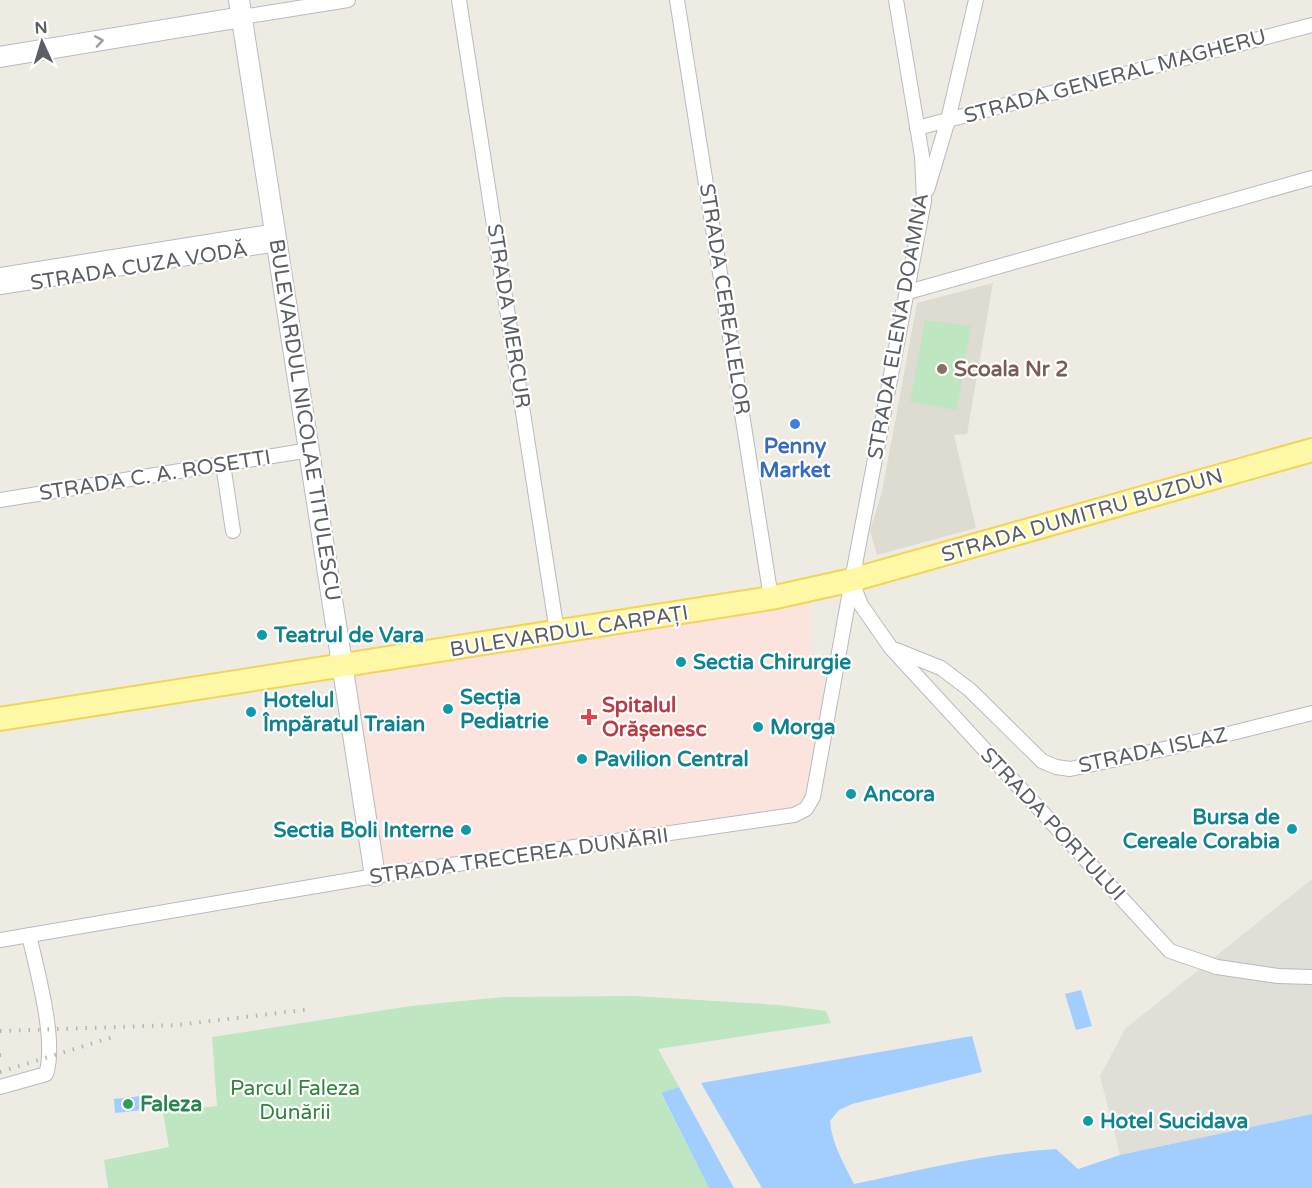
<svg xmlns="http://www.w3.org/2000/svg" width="1312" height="1188" font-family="'Varela Round',sans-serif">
  <rect width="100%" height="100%" fill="#eeece2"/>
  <path fill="#dfded7" d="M1312 879V1114L1120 1155 1100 1076 1125 1029Z"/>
  <path fill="#dedbd0" d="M993 283 967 434 954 435 976 528 877 555 870 530 882 492 917 303Z"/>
  <path fill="#fbe3de" d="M809 589 810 671 835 673 806 809 375 876 343 667Z"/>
  <g fill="#bee6c1">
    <path d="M925 320 971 326 957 410 910 402Z"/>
    <path d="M634 996 779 1005 826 1011 831 1023 658 1049 679 1087 661 1094 709 1188H108L104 1160 169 1147 163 1113 217 1106 212 1037 411 1006 503 997Z"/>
  </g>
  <g fill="#a1ceff">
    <path d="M1081 990 1092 1026 1076 1030 1065 994Z"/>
    <path d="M972 1036 982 1072 852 1104 839 1110 830 1121C832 1144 844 1164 854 1184 921 1170 986 1153 1056 1149L1078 1169 1120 1155 1312 1114V1188H762L701 1083Z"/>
    <path d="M679 1087 734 1188H709L661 1093Z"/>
    <path d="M141 1096 143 1110 115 1113 114 1099Z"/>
  </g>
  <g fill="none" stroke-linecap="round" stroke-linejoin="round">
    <g stroke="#b8babf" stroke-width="16">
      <g id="street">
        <path d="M459 0 557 632"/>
        <path d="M677 0 771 598"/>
        <path d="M242 17 348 0"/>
        <path d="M917 128 1312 25"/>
        <path d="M927 190 948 120 976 0"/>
        <path d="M0 275 276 231"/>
        <path d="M0 287 278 244"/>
        <path d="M908 292 1312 178"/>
        <path d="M223 464 233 531"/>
        <path d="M0 500 310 450"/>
        <path d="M852 582 861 605 891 648 1170 951 1217 967 1278 976 1312 977"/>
        <path d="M896 650 941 668 970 690 1042 761 1056 767 1070 769 1192 743 1312 713"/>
        <path d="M0 940 375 876 794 815 806 809 813 797 852 580 924 201 922 156 896 0"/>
        <path d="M0 1087 46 1074C57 1041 37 971 29 935"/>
      </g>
    </g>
    <g stroke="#b8bbc1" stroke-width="22">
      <g id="secondary">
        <path d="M239 0 375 876"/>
        <path d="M0 57 242 17"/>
      </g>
    </g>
    <g stroke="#f4d456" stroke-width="26">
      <path id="primary" d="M0 719 771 598 852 580 1312 450"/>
    </g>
    <use href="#street" stroke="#fff" stroke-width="14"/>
    <use href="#secondary" stroke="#fff" stroke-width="20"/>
    <use href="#primary" stroke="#fff8a6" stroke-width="22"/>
    <g stroke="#b4b5b5" stroke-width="4" stroke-dasharray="1.5 8" stroke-linecap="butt">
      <path d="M0 1031 177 1025 312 1009"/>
      <path d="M0 1055H1"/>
      <path d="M0 1072 113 1037"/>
    </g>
  </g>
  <defs><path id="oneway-chevron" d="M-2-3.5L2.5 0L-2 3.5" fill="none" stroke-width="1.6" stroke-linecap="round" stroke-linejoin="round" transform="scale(1.5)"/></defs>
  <use stroke="#9d9ea1" href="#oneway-chevron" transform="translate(99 41) rotate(-9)"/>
  <circle fill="#8d6e63" stroke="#fff" stroke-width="2" cx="942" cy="369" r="6"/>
  <circle fill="#3f7fe0" stroke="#fff" stroke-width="2" cx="795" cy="424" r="6"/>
  <g fill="#0f9aa8" stroke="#fff" stroke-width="2">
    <circle cx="262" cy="635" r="6"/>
    <circle cx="681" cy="662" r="6"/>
    <circle cx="448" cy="709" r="6"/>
    <circle cx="251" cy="712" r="6"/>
    <circle cx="758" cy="727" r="6"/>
    <circle cx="582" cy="759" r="6"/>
    <circle cx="851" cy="794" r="6"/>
    <circle cx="1292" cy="829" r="6"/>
    <circle cx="466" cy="830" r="6"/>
    <circle cx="1088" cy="1121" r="6"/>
  </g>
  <path fill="#e0444e" stroke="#fff" stroke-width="2" d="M586 708h6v6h6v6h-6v6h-6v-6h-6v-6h6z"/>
  <circle fill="#2e9e5b" stroke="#fff" stroke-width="2" cx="128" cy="1104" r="6"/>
  <g text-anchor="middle" stroke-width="4.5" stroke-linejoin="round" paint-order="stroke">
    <g font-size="21" fill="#5b5e63" stroke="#fff">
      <text transform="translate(1115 76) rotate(-15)" y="7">STRADA GENERAL MAGHERU</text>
      <text transform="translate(139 266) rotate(-9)" y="7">STRADA CUZA VODĂ</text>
      <text transform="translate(725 299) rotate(81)" y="7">STRADA CEREALELOR</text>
      <text transform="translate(509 316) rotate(81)" y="7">STRADA MERCUR</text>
      <text transform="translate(898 326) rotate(-80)" y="7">STRADA ELENA DOAMNA</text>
      <text transform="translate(305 420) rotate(81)" y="7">BULEVARDUL NICOLAE TITULESCU</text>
      <text transform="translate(155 475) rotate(-9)" y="7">STRADA C. A. ROSETTI</text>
      <text transform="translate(1082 515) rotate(-16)" y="7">STRADA DUMITRU BUZDUN</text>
      <text transform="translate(569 631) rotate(-9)" y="7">BULEVARDUL CARPAȚI</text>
      <text transform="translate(1153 750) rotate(-12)" y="7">STRADA ISLAZ</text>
      <text transform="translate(1053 824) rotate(47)" y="7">STRADA PORTULUI</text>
      <text transform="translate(519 856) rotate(-8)" y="7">STRADA TRECEREA DUNĂRII</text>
    </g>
    <g font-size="21" font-weight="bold" fill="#785e54" stroke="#fff" text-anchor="start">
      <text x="954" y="376">Scoala Nr 2</text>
    </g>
    <g font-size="21" font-weight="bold" fill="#366cbe" stroke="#fff">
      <text x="795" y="453">Penny<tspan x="795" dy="24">Market</tspan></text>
    </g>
    <g font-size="21" font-weight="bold" fill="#0d838f" stroke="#fff" text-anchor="start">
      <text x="274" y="642">Teatrul de Vara</text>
      <text x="693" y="669">Sectia Chirurgie</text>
      <text x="460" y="704">Secția<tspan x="460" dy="24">Pediatrie</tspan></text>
      <text x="263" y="707">Hotelul<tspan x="263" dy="24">Împăratul Traian</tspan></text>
      <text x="770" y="734">Morga</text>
      <text x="594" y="766">Pavilion Central</text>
      <text x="863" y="801">Ancora</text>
      <text x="1280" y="824" text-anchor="end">Bursa de<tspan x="1280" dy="24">Cereale Corabia</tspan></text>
      <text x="454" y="837" text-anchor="end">Sectia Boli Interne</text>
      <text x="1100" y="1128">Hotel Sucidava</text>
    </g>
    <g font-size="21" font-weight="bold" fill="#be3a42" stroke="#fff" text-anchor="start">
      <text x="602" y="712">Spitalul<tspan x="602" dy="24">Orășenesc</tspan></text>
    </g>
    <g font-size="21" fill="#32833d" stroke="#fff">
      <text x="295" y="1095">Parcul Faleza<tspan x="295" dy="24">Dunării</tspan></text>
    </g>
    <g font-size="21" font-weight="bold" fill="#27864d" stroke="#fff" text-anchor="start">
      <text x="140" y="1111">Faleza</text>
    </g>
  </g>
  <g transform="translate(42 42) rotate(356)" stroke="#ffffff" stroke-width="4.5" paint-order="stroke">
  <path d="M0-4.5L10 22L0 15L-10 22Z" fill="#5b5e63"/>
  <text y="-9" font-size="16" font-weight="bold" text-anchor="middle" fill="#5b5e63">N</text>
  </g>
</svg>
